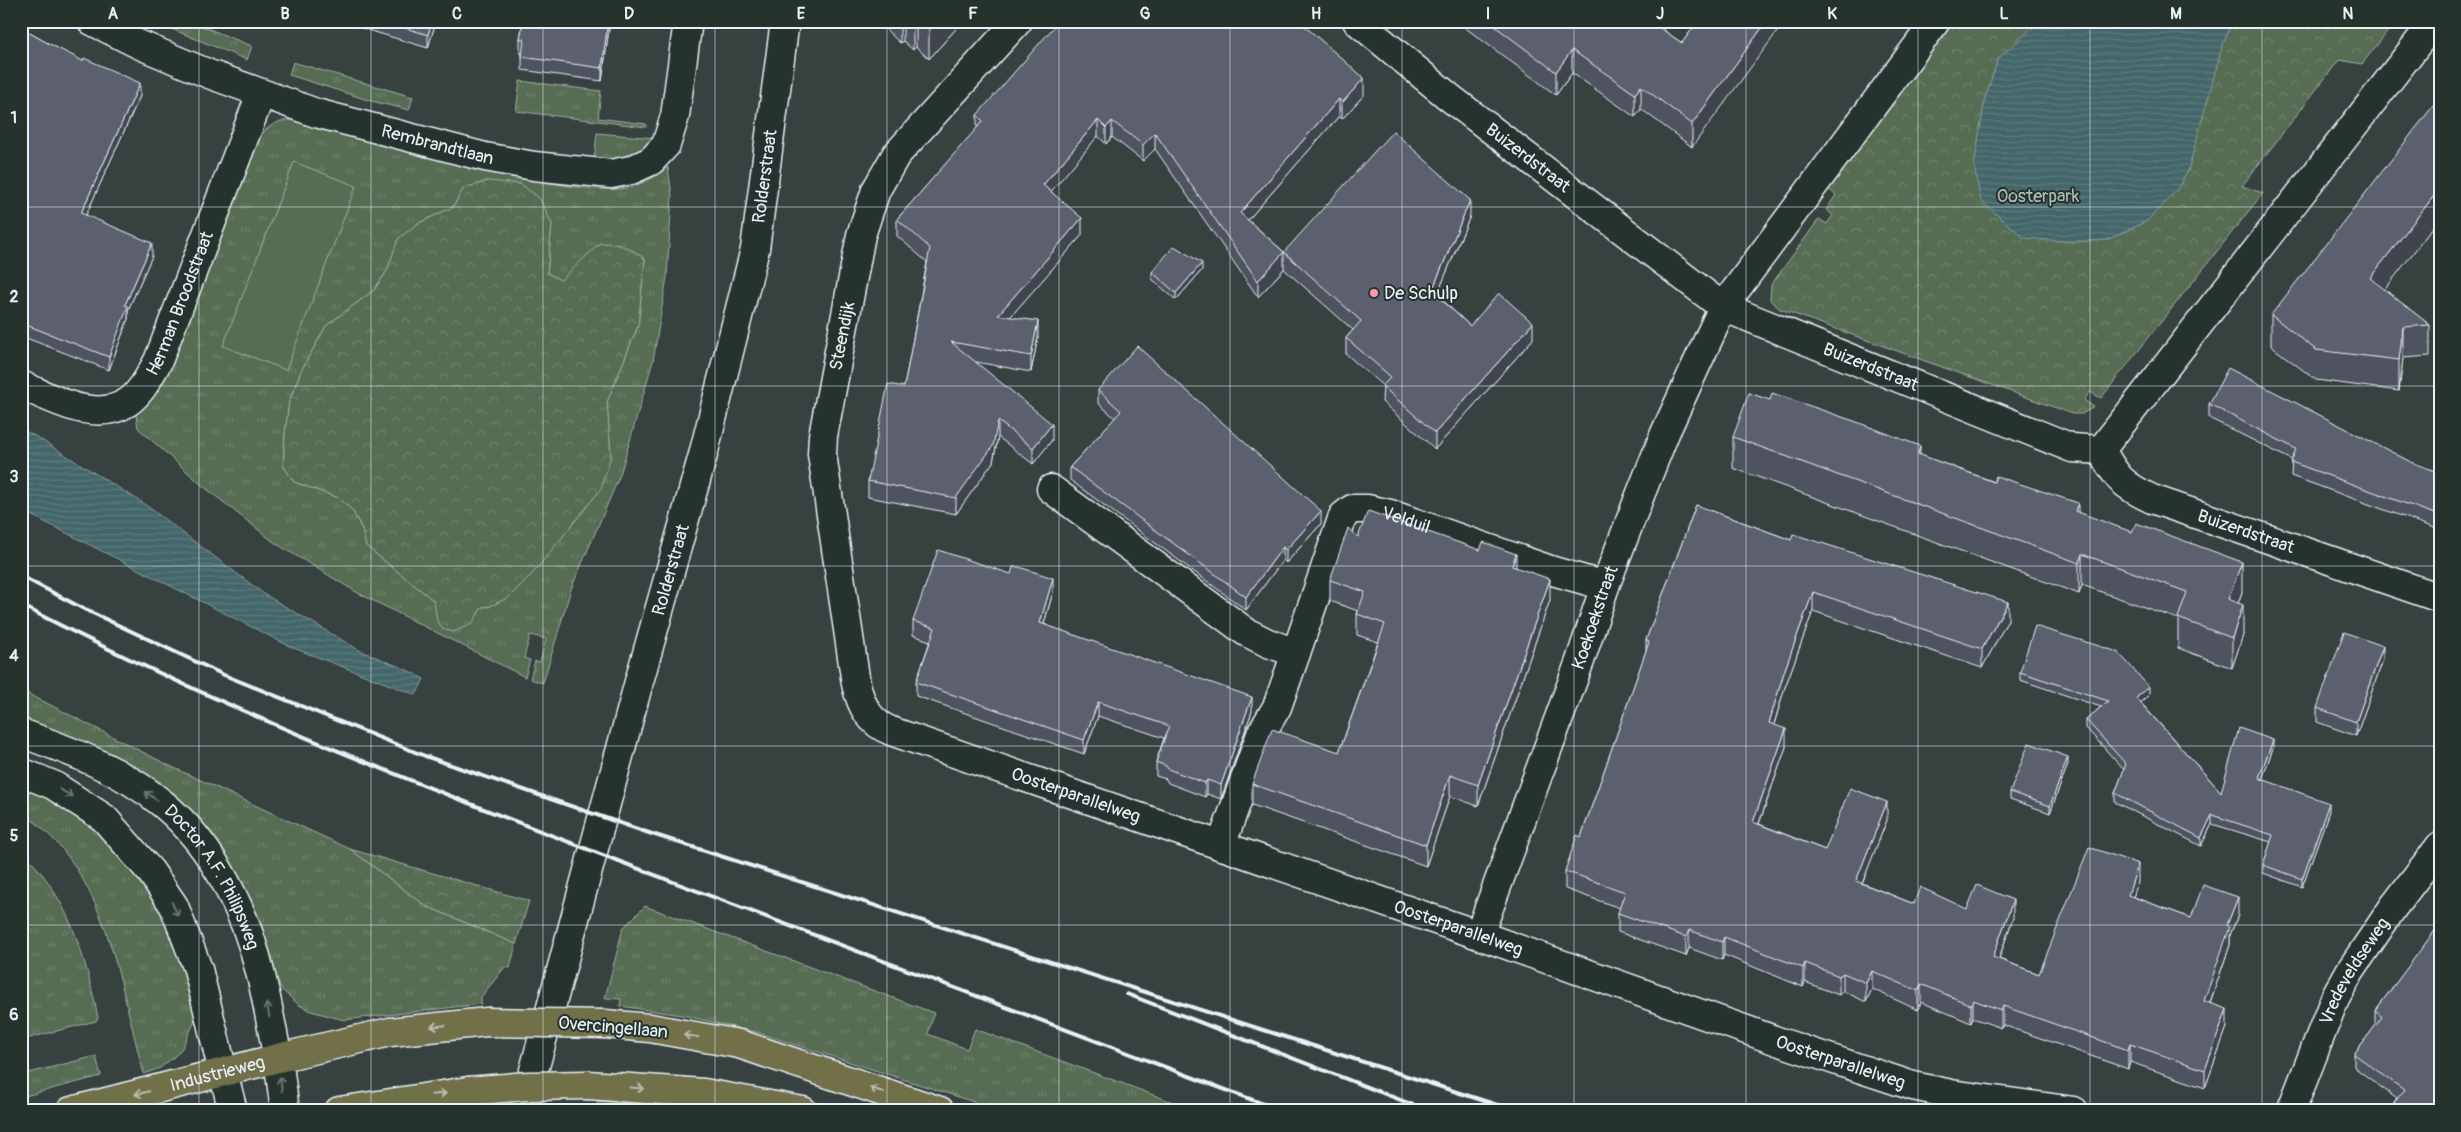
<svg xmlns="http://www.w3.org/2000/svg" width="2461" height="1132" viewBox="0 0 2461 1132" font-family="Pangolin,sans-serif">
  <defs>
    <pattern id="grass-tufts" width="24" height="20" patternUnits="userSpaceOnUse" patternTransform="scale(1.25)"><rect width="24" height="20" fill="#576d52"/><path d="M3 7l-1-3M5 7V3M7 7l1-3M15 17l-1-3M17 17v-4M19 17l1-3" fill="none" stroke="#6f826c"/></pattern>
    <pattern id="forest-crowns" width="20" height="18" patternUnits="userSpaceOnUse" patternTransform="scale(1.25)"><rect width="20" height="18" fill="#576d52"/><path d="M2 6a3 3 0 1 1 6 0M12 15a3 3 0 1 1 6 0" fill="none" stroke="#6f826c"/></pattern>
    <pattern id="water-rules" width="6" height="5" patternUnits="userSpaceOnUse" patternTransform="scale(1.25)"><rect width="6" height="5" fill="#436669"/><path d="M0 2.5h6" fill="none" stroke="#5e7c7f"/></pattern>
  </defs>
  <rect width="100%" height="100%" fill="#364140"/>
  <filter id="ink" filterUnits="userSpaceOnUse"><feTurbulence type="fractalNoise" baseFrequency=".02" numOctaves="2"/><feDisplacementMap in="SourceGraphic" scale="10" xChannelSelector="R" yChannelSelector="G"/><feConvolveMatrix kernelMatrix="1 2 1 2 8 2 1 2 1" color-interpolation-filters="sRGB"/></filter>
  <g filter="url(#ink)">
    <path fill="url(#grass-tufts)" stroke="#a0afa5" fill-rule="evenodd" d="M157,21h32l63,25 -5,14 -90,-37z
      M293,62l120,35 -4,13 -38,-9 -82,-26z
      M520,81l81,10 -3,27 48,6v3l-130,-16z
      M296,120c70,22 142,40 214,55 35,7 74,16 110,14 18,-2 34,-11 48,-22l4,29 -5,81 -14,84 -33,114 -49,114 -28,94 -13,-4 5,-18 5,1 6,-23 -16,-4 -6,23 6,2 -5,17 -167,-84 -83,-50 -72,-57 -65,-58 -2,-12 2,-6 17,-15 11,-19 90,-234c10,-16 22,-23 40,-22zM464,188l88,36 -5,49 15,8 38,-38 45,16 -7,67 -31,76 4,54 -45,74 -32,42 -44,34 -54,3 -2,-8 -68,-55 -4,-17 -10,-19 -13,-12 -45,-16 -11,-17 2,-31 4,-32 12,-31 25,-45 48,-36 13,-19 12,-32 18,-15 36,-17z
      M597,133l58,5c-20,20 -34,24 -61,21z
      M21,690l149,76 180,83 76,57 90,38 -6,24 -5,-1 -24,30v7l-137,16 -33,-9 -12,-6 -16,-14 -11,-19 -42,-108 -209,-142z
      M21,784l18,8 53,34 13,11 49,58 27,57 14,62 -1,9 -12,25 -7,8 -15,12 -16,6c-26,-92 -36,-205 -123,-262z
      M21,851c47,43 65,107 77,167l-2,3 -75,19z
      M645,906l289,107 -6,21 39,15 8,-20 222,82h-195l-243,-78 -77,-18 -62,-9 1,-7 -16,-1 18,-70z
      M96,1056l5,20 -80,21v-22z
      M598,1101l118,10h-121z"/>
    <path fill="url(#forest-crowns)" stroke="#a0afa5" d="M1950,21h446l-34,43 -23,-4 -97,126 21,7 -162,205 -11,-6 -6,8 10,7 -12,7h-9l-293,-105 -10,-9 1,-15 48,-66 8,5 6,-9 -7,-5 10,-15 -9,-7z
      M488,181l33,3 19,15 12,25 -5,49 14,7 39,-37c18,0 30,4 45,16l-7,67 -31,76 4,54 -10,33 -67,83 -26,26 -18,8 -8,1 -10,17 -19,8 -10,-3 -6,-8 -3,-20 -68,-55 -4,-17 -10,-19 -13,-12 -45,-16 -11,-17 2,-31 4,-32 12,-31 25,-45 48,-36 13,-19 11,-32 19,-15 36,-17 11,-19z
      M350,849l179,52 -13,43 -90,-38z"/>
    <path fill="#576d52" stroke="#a0afa5" d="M294,162l62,24 -70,184 -63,-24z"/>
    <path fill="url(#water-rules)" stroke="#859ea2" d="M2040,21h192l-10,26 -34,124 -12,20 -29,30 -40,19 -32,2 -51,-4 -43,-37 -7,-35 11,-68 13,-39z
      M21,429l14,7 108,67 121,91 95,56 48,20 17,9 -8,16 -125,-48 -270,-137z"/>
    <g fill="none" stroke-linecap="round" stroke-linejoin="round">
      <defs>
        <g id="street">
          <path id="s1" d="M92,21l46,23 71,30 107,39 169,44 49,9 77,8 20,-4 20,-9 15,-16 9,-29 13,-95"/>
          <path id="s2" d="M1018,21l-122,134 -20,35 -15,45 -38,201 -1,18 34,230c5,22 14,39 35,47l588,204 304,108 130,43 38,8 123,17"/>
          <path id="s3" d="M1357,21l92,76 274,210 349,141 29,2c16,28 21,35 51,49l288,99"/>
          <path id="s4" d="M21,385c31,13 74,39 107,17 14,-10 22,-27 30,-41l103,-267"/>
          <path d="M2101,450l334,-429"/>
          <path id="s5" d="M1051,489l195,143 22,11 28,10 47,-137 9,-7h15l23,5 163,57 52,15"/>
          <path id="s6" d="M21,733c50,18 101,37 142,71 50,41 84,110 98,172 7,27 11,55 17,82"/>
          <path d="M21,772l32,13 51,33 47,54 23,34 24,63 25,103"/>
          <path d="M1221,846l40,-112 16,-27 19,-54"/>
          <path id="s7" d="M1479,935l101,-274 25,-75 34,-88 26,-65 58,-126 213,-286"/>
          <path id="s8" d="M2291,1111l44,-113 15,-27 44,-65 46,-60"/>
        </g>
        <g id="secondary">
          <path d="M278,1058l7,53"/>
          <path d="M223,1072l10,39"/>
          <path id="s9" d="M523,1111l117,-433 63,-223 52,-206 30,-228"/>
        </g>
        <g id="primary">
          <path d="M605,1024l45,4 89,16 201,67"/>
          <path d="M588,1085l116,8 99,18"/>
          <path id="s10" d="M71,1111l207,-53 112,-26 97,-10"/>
          <path d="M339,1111l129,-20"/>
        </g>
      </defs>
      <use href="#street" stroke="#e8f1f8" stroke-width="31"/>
      <use href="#secondary" stroke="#e8f1f8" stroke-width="31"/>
      <use href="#primary" stroke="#e8f1f8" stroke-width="31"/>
      <use href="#street" stroke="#26332d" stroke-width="28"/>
      <use href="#secondary" stroke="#26332d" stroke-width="28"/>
      <use href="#primary" stroke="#726f4a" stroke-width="28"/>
      <path stroke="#e8f1f8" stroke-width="4" d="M21,576l61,32 142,67 201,81 224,77 867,278
        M21,605c208,109 428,191 647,275 204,77 409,154 614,231
        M1127,994l302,117"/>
      <defs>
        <path id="primary-bridge" d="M487,1022l118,2
          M468,1091l60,-5 60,-1"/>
      </defs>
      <use href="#primary-bridge" stroke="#e8f1f8" stroke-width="31" stroke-linecap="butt"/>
      <use href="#primary-bridge" stroke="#726f4a" stroke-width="28"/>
    </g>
    <path fill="#4f535f" stroke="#e8f1f8" d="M338,21h98l-8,27z
      M523,21h87l-8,60 -80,-11v-17h-2v-14z
      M877,21h86l-34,38 -13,-12 -3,3 -10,-9 -3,2z
      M1456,21h194l32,22 16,-22 -6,126 -51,-38 -6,8 -63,-44 -16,22z
      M21,28l119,68 -54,119 66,41 -24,54v9l-19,51 -88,-34z
      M1364,95l-22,24 -3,-3 -91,104 36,32 186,-36 -33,79 33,31 63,13 -98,110 -53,-47 1,-16 -37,-32v-16l7,-8 -69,-61 -26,28 -103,-148 -12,12 -31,-24 -6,7 -8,-8 -47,55 31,44 -72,82 28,20 -7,35 -55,-10 76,78 -19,24 -35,-27 -5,25 -37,52 -88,-17v-16l36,-94 23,-125 -30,-26v-17l80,-90v-14z
      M2440,218l-56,72 46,35v31l-27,2 -4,33 -83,-11 -45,-34v-31z
      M1202,270l-26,30 -24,-21v-7z
      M1098,390l223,134 -35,39 -3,-3 -37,50 -176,-130v-13l45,-49 -17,-15z
      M2209,404l202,58 29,11v57l-149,-54 1,-16 -83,-42z
      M1733,437l187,18 158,57 164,80 -4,11 5,32 -11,33 -54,-20v-29l-96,-34 -3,9 -346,-126z
      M1696,505l312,115 -26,48 -169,-57 -29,79 -10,35 12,22 -27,77 66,26 62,-30 -25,63 52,21 53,5 46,9 -14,41 40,15 99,-92 -5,15 58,21 47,-3 -8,20v10l-20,58 17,24 -22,61 -75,-26 -2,7 -125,-44 -2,3 -28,-10 -2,5 -50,-21 -3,8 -46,-21 -6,13 -23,-11 -4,4 -34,-13 -2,5 -79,-32 -2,5 -33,-12 -3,8 -68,-24v-19l2,-5 -55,-19v-18l16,-34 65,-186v-11z
      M1516,567l34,33 -72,206 -28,-10 -24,70 -174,-61v-21l87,-32 39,-110 -21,-7v-21l1,-3 -28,-10v-21z
      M1053,592l-9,32 208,87 -31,88 -14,-5 -2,3 -37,-14 -2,-4 -10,-3v-14l8,-24 -66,-22 -14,38 -168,-58v-14l14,-41 -17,-6v-14z
      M2383,660l-27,76 -39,-14v-14z
      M2020,672l129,23 -8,8 80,89 52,-44 -11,31 67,32 -27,76 -39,-14v-8l8,-23 -59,-18 -11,22 -86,-44v-9l9,-23 -38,-42v-8l15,-13 -81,-27z
      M2068,764l-18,49 -40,-14v-7z
      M2440,925v186h-46v-8l3,-4 -43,-32v-13l22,-29 -1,-1v-13z"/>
    <path fill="#40444d" stroke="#e8f1f8" d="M432,21h4l-8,27v-13z
      M608,21h2l-8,60v-13z
      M900,21h3v20l-3,2z
      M913,21h3v26l-3,3z
      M933,21h30l-34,38v-33z
      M1767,21h18l-93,126v-23z
      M1572,50v23l-16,22v-23z
      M1364,78v17l-22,24v-16z
      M140,83v13l-59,130v-13z
      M1641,86v23l-6,8v-23z
      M1339,99v17l-99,113v-16z
      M1098,120v16l-55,65v-16z
      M1112,121v16l-6,7v-16z
      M1155,133v16l-12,12v-16z
      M2440,188v30l-70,91v-31z
      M1470,200v16l-38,91v-16z
      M1082,218v17l-84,96v-16z
      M152,243v13l-24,54v9l-19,51v-13l16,-52z
      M1284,252v17l-26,28v-16z
      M1202,263v7l-26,30v-7z
      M1038,321v16l-7,35v-16z
      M1533,323v16l-98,110v-16z
      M2403,327v31l-4,33v-31z
      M998,421v16l-5,25 -37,52v-16z
      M1052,424v16l-19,24v-16z
      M1920,446v30l-2,-22z
      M2078,503v30l-3,-22z
      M1321,511v13l-35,39v-13z
      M1283,547v13l-37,50v-13z
      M1516,554v21l-4,-9z
      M2082,554v31l-3,9v-31z
      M2242,562v30l-14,37v-30z
      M1053,578v14l-13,45v-14z
      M1550,579v21l-72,206v-21z
      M1813,592v19l-29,79 -15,51v-18l15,-51z
      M2008,602v18l-26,48v-19z
      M2243,605v30l-11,33v-30z
      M2383,646v14l-27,76v-14z
      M2149,687v8l-13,11v-8z
      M1252,697v14l-31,88v-14z
      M1098,702v14l-14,38v-14z
      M1786,729v18l-33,93v-18z
      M2273,740v8l-14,39v-9z
      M2068,757v7l-18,49v-7z
      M1450,775v21l-24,70v-21z
      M1207,780v14l-2,3v-14z
      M1887,802v18l-31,79v-18z
      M2329,803v8l-27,76v-8z
      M2212,815v9l-11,22v-8z
      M2138,864v18l-10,31v-18z
      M2238,897v18l-8,20v10l-26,74v-18l23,-76z
      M2013,900v18l-20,57v-18z
      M1689,930v18l-3,8v-19z
      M1724,937v18l-2,5v-18z
      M1805,963v19l-2,5v-19z
      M1872,971v18l-6,13v-19z
      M1843,973v18l-4,4v-19z
      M1921,984v18l-3,8v-19z
      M1973,1000v18l-2,5v-18z
      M2003,1006v19l-2,3v-18z
      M2227,1009v18l-22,61v-18z
      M2130,1044v18l-2,7v-19z"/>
    <path fill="#5c616e" stroke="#e8f1f8" d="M383,21h49l-4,14z
      M523,21h85l-6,47 -80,-11 2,-18h-4z
      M924,21h9l-4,5z
      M1059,21h240l65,57 -22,25 -3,-4 -99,114 44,39 109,-121 77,69 -38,91 38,35 29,-33 34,30 -98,110 -53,-47 9,-9 -45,-39 15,-17 -77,-69 -26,29 -103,-148 -12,12 -31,-24 -6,7 -8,-8 -55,65 39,33 -84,97 40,6 -7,35 -80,-14 101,82 -19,24 -35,-27 -5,25 -37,52 -88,-17 20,-97 16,3 26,-139 -33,-29 86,-98 -6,-6z
      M1488,21h162l32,22 16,-22h69l-75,103 -51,-38 -6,8 -63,-44 -16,22z
      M21,28l23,13 39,20 1,-3 56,25 -59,130 71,30 -27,62 3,1 -19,51 -88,-34z
      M2440,97v91l-70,90 60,47 -27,2 -4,33 -83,-10 -45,-35z
      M1174,246l28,17 -26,30 -24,-21z
      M1137,346l184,165 -35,39 -3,-3 -37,50 -176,-130 51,-56 -23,-21z
      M2228,368l183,94 29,11v43l-149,-54 5,-13 -87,-45z
      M1749,393l21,7 2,-7 82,28 66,25 -2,8 76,28 2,-6 82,27 -3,8 57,21 4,-9 106,39 -14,37 15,6 -11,33 -54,-20 9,-26 -105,-38 -3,9 -346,-126z
      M1696,505l95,35 2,-6 215,68 -26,47 -169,-57 -29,80 -15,51 17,6 -33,93 72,28 25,-62 37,14 -31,79 58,23 6,-17 47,22 10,-24 36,15 -20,57 46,17 50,-127 49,17 -10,31 63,23 12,-33 35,12 -11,28 3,2 -26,74 23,8 -22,61 -75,-26 -2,6 -125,-44 -2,4 -28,-10 -2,5 -50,-21 -3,7 -46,-20 -6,12 -23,-10 -4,3 -34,-13 -2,5 -79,-31 -2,5 -33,-12 -3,7 -68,-24 7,-21 -60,-21 12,-36 4,2 68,-195 -3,-2z
      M1368,511l112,39 3,-8 33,12 -4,12 38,13 -72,206 -28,-10 -24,70 -174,-61 20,-55 67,23 46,-128 -28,-10 8,-22 -35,-12 18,-52 10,9z
      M938,550l73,24 2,-7h6l34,11 -13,45 212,74 -31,88 -14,-5 -2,3 -37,-14 -2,-3 -10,-4 13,-36 -71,-24 -14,38 -168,-58 19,-54 -22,-7z
      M2035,626l83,26 31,35 -13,11 85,94 18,-64 34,12 -14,38 70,25 -27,76 -39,-14 10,-30 -61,-20 -11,23 -86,-45 11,-29 -40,-44 22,-19 -88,-29z
      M2344,632l39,14 -27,76 -39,-14z
      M2029,743l39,14 -18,49 -40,-14z
      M2439,925h1v186h-36l-10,-8 10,-13 -50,-36 28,-37 -7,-6z"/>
    <defs><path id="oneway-shaft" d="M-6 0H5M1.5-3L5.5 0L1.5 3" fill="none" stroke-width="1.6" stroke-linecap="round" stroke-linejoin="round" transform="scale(1.25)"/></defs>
    <g stroke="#6a7674">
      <use href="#oneway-shaft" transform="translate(66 793) rotate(31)"/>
      <use href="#oneway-shaft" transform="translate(151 796) rotate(-144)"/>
      <use href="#oneway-shaft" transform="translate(175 909) rotate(65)"/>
      <use href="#oneway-shaft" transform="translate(268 1010) rotate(-101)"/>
      <use href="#oneway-shaft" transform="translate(281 1084) rotate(-98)"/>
    </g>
    <g stroke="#b9bdb2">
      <use href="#oneway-shaft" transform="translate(438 1026) rotate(174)"/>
      <use href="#oneway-shaft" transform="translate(691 1036) rotate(-170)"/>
      <use href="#oneway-shaft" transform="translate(637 1088) rotate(4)"/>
      <use href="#oneway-shaft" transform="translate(877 1090) rotate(-161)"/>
      <use href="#oneway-shaft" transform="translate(142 1093) rotate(167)"/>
      <use href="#oneway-shaft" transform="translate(439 1094) rotate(-6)"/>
    </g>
  </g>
  <path fill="none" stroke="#e8f1f8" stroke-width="1" stroke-opacity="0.55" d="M199,21v1090M371,21v1090M543,21v1090M715,21v1090M887,21v1090M1059,21v1090M1230,21v1090M1402,21v1090M1574,21v1090M1746,21v1090M1918,21v1090M2090,21v1090M2262,21v1090M21,207h2419M21,386h2419M21,566h2419M21,746h2419M21,925h2419"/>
  <circle fill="#ff9aa2" stroke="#26332d" stroke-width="2" cx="1374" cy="293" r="5"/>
  <g text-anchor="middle" stroke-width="4" stroke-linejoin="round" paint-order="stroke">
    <g font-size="18" fill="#e8f1f8" stroke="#26332d">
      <text dy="6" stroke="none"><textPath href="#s1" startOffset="368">Rembrandtlaan</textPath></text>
      <text dy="6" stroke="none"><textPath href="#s3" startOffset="219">Buizerdstraat</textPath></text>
      <text dy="6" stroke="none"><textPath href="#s9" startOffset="966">Rolderstraat</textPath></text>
      <text dy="6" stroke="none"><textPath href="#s4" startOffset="226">Herman Broodstraat</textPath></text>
      <text transform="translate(842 336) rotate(-79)" y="6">Steendijk</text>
      <text dy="6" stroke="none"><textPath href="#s3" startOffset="624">Buizerdstraat</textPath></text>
      <text dy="6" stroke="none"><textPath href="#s5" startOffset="508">Velduil</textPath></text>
      <text dy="6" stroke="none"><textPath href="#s3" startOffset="1042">Buizerdstraat</textPath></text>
      <text dy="6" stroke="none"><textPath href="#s9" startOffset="561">Rolderstraat</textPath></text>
      <text dy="6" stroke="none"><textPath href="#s7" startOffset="338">Koekoekstraat</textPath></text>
      <text dy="6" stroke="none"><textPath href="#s2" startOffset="981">Oosterparallelweg</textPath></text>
      <text dy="6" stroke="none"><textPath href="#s6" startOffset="249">Doctor A.F. Philipsweg</textPath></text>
      <text dy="6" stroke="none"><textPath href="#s2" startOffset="1386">Oosterparallelweg</textPath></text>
      <text dy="6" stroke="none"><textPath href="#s8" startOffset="154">Vredeveldseweg</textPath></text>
      <text transform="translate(613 1027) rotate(5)" y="6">Overcingellaan</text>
      <text dy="6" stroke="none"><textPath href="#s2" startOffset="1791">Oosterparallelweg</textPath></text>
      <text dy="6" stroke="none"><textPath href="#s10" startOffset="151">Industrieweg</textPath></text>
    </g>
    <g font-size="18" fill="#aebcb6" stroke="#26332d">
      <text x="2038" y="202">Oosterpark</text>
    </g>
    <g font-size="18" fill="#e8f1f8" stroke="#26332d" text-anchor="start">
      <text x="1384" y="299">De Schulp</text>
    </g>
  </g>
  <rect width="2461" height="1132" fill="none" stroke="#26332d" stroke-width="55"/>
  <rect x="28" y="28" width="2406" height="1076" fill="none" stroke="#e8f1f8" stroke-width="2"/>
  <g font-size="16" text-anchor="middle" font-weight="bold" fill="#e8f1f8">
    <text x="113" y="19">A</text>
    <text x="285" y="19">B</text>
    <text x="457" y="19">C</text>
    <text x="629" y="19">D</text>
    <text x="801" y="19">E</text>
    <text x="973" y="19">F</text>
    <text x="1145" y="19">G</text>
    <text x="1316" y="19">H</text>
    <text x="1488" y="19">I</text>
    <text x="1660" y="19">J</text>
    <text x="1832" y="19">K</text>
    <text x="2004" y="19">L</text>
    <text x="2176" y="19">M</text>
    <text x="2348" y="19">N</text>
    <text x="14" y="123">1</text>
    <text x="14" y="302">2</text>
    <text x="14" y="482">3</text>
    <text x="14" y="661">4</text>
    <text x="14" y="841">5</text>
    <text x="14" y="1020">6</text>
  </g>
</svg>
